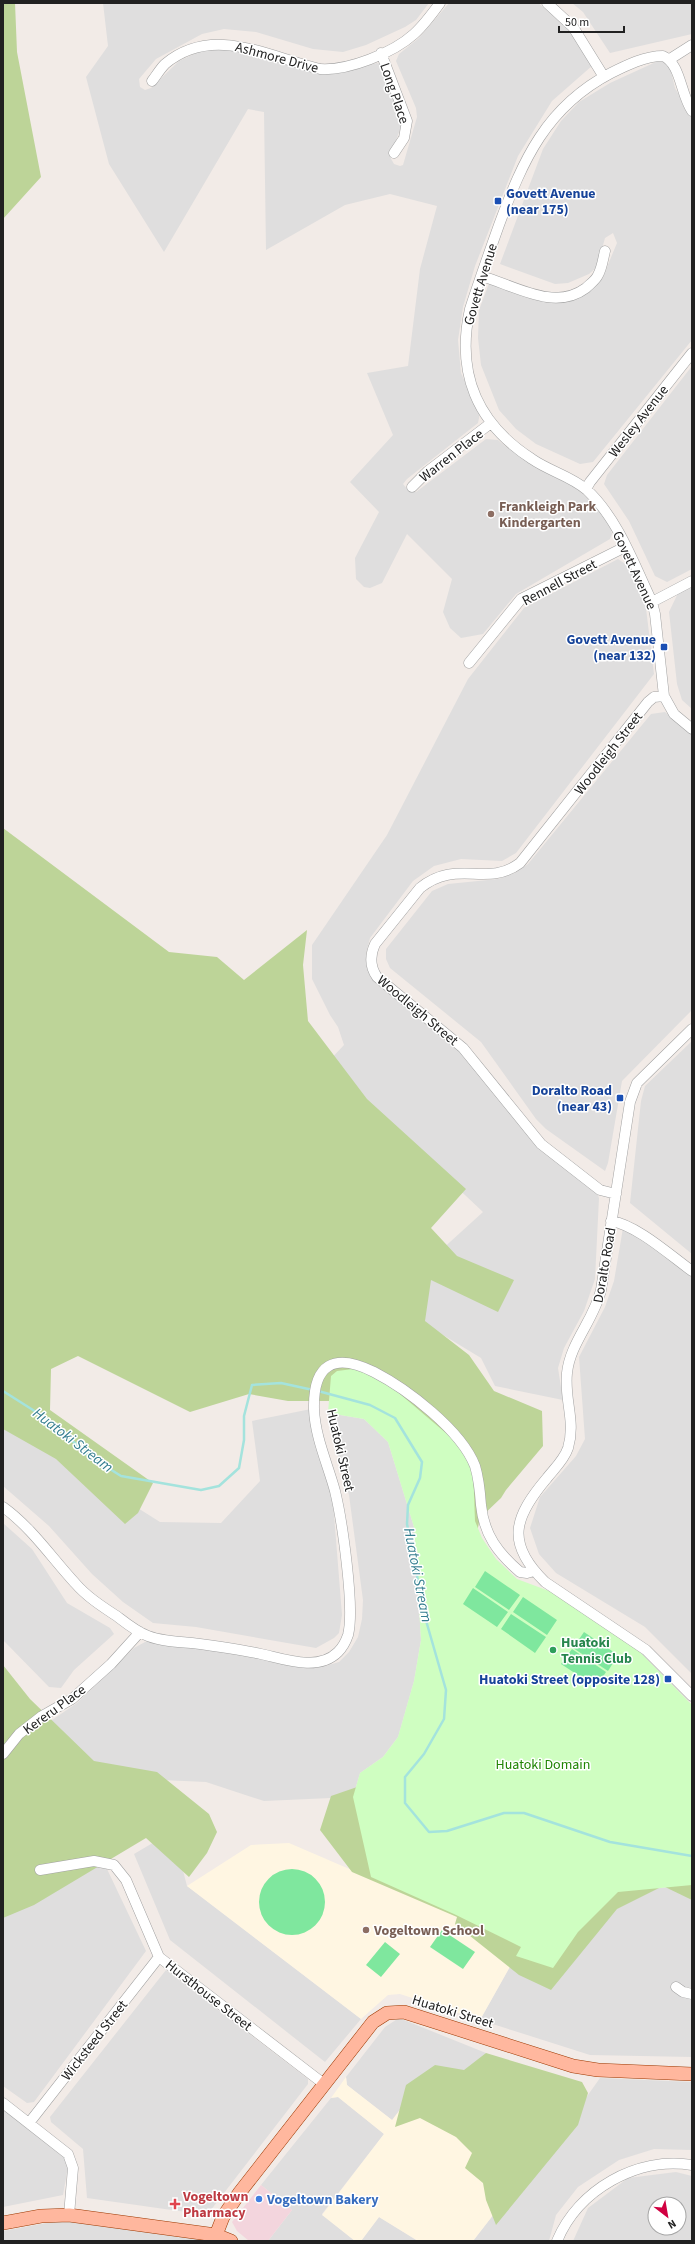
<svg xmlns="http://www.w3.org/2000/svg" width="695" height="2244" viewBox="0 0 695 2244" font-family="'Source Sans 3',sans-serif">
  <rect width="100%" height="100%" fill="#f2ebe7"/>
  <path fill="#dfdede" fill-rule="evenodd" d="M103,3h326l-13,17 -11,7 -39,18 -23,7 -30,-3 -57,-17 -32,-3 -22,5 -46,25 -17,20 1,8 5,3 6,-2 28,-27 30,-14h28l67,21 30,6 43,-11 7,2 19,56 -13,36 4,7 6,2 3,-1 14,-48 -1,-9 -20,-47 3,-7 20,-16 30,-35h89l27,21 28,41 -41,36 -34,55 -43,110 -12,41 -5,33 3,33 19,40 -2,10 -71,56 -4,5 6,7 7,1 70,-53 12,1 7,6 68,40 19,15 18,25 2,8 -2,5 -94,55 -33,40 -22,4 -11,-10 -7,-16 9,-33 -45,-45 -25,49 -12,5 -6,-1 -8,-8 -1,-21 24,-46 -29,-30 43,-47 -26,-62 41,-7 12,-97 17,-63 -47,-12 -45,11 -79,45 -2,-138 -16,-3 -84,143 -55,-88 -23,-87 22,-31z
    M572,3h120v31l-82,19 -27,-41z
    M658,61l11,2 6,25 17,29v223l-99,122 -13,2 -44,-20 -20,-15 -17,-19 -18,-45 -3,-27 1,-28 12,-32 63,22 34,-12 14,-9 15,-36 -4,-10 -8,5 -8,29 -8,7 -21,9 -13,1 -55,-20 43,-115 18,-28 18,-19 31,-19z
    M692,366v203l-25,13 -12,-6 -26,-55 -25,-37 3,-9z
    M618,559l13,9 14,32 9,74 -138,179 -14,8 -41,-2 -27,7 -21,15 -43,57 -4,16 1,13 100,89 70,90 58,41 4,11 -4,81 -11,32 -20,37 -6,20 5,32 -68,-14 -14,-28 -61,-37 8,-59 55,-50 -157,-148 18,-19 -6,-18 -8,-12 -18,-36v-34l75,-110 81,-156 56,-71z
    M692,585v124l-10,-9 -5,-16 -8,-72 10,-21z
    M665,712l27,23v275l-70,71 -14,82 -3,8 -59,-42 -10,-10 -55,-77 -91,-74 -4,-9v-10l46,-58 16,-7 50,-5 17,-6 13,-9 123,-150z
    M692,1041v213l-62,-51 11,-102 4,-15z
    M623,1228l10,1 59,46v399l-47,-47 -89,-54 -17,-19 -9,-26 10,-31 36,-41 9,-17 -6,-82 26,-50 9,-26z
    M311,1409l22,93 9,113 -3,18 -5,5 -18,10 -120,-21 -43,-4 -30,-21 -31,-28 -43,-48 -46,-40v-58l61,25 69,52 27,17 61,1 39,-42 -8,-60z
    M328,1413l36,6 24,23 26,85 7,113 -7,41 -16,56 -15,20 -23,16 -7,24 -89,4 -58,-19 -88,-4 -115,-11 24,-30 50,-34 57,-55 11,-6 16,-2 161,27 17,-5 10,-10 9,-15 4,-18 1,-19 -14,-105 -19,-68z
    M3,1523l29,26 35,54 43,25 4,6 -40,36 -13,18 -12,-1 -46,-47z
    M168,1834l6,2 13,50 174,133 -36,43 -155,-122 -36,-86z
    M83,1865l24,4 39,82 -112,151 -7,1 -24,-17v-185z
    M692,1885v172l-102,-2 -110,-35 36,-64 102,-64z
    M166,1970l142,109v5l-101,131 -120,-17 -4,-49 -32,-27 -1,-5z
    M399,2018l87,35 -37,67h-57l-45,-35 -1,-8 39,-50z
    M600,2078l92,4v68l-38,-1 -35,11 -41,27 -22,28 -7,26h-76l52,-67 36,-41z
    M338,2097l46,37 -62,80 33,27h-87l24,-31 -31,-25 70,-87z
    M3,2108l63,51 2,8 -5,28 -60,12z
    M676,2172l16,4v65h-119l15,-33 40,-30zM655,2204h24v24h-24z
    M379,2217l39,24h-57z
    M63,2220l151,21h-211v-10z"/>
  <path fill="#f3d5dd" d="M261,2185l31,25 -24,31h-19l-12,-10 -5,-9z"/>
  <path fill="#fff6e2" d="M289,1843l165,71 67,33 -41,73 -80,-26 -12,1 -27,24 -174,-133 64,-41z
    M346,2077l1,8 45,35 20,-26 113,80 -52,67h-55l-39,-24 -18,24h-6l-33,-26 62,-81 -46,-37 -7,1z"/>
  <path fill="#bdd498" d="M3,3h12l2,49 24,125 -38,42z
    M3,828l166,124 48,5 27,23 63,-50 -4,35 5,56 59,78 99,90 -35,39 26,28 57,24 -16,32 -67,-32 -6,41 44,34 25,36 48,20 1,35 -37,44 -5,8 -21,20 -18,87 230,137v158l-29,-14 -46,23 -66,81 -32,-15 -64,-51 2,-7 -105,-45 -32,-42 11,-34 55,-19 44,-99 -17,-216 -65,-61h-60l-39,-7 -59,18 -112,-56 -27,13 -1,41 103,73 -15,30 -13,11 -69,-65 -53,-30z
    M3,1665l27,34 64,62 63,11 52,42 8,18 -10,21 -18,24 -43,-39 -112,67 -31,13z
    M486,2053l96,29 6,11 -10,32 -82,100 -10,-25 -3,-17 -18,-15 7,-15 -16,-16 -36,-19 -25,9 11,-42 29,-20 29,5z"/>
  <path fill="#cffec1" d="M353,1369l20,6 20,13 61,52 19,28 2,53 7,17 14,21 21,20 48,18 69,49 58,59v180l-74,7 -40,40 -25,36 -37,-12 5,-9 -67,-33 -83,-37 -18,-80 7,-24 23,-16 15,-20 16,-56 7,-41 -7,-113 -26,-85 -24,-23 -36,-6 3,-37 6,-5z"/>
  <path fill="#7fe79e" d="M485,1571l35,24 -11,15 -34,-23z
    M473,1588l35,24 -11,15 -34,-23z
    M523,1597l34,23 -10,15 -34,-23z
    M511,1614l35,23 -11,16 -34,-24z
    M584,1632l34,23 -10,16 -35,-23z
    M572,1649l34,23 -10,15 -35,-23z
    M259 1902a33 33 0 1 1 66 0a33 33 0 1 1-66 0Z
    M442,1930l33,22 -12,17 -33,-22z
    M385,1942l15,12 -19,23 -15,-12z"/>
  <g fill="none" stroke-linecap="round" stroke-linejoin="round">
    <path stroke="#a4e3dd" stroke-width="2.5" d="M3,1391l52,33 31,30 35,22 80,14 18,-4 20,-18 5,-28v-24l8,-31 29,-2 32,7
      M318,1391l52,14 25,13 27,44 -2,16 -12,27 -1,19 18,93 21,73 -2,29 -20,35 -19,23v26l24,29 18,-1 57,-18h20l86,29 82,14"/>
    <defs>
      <path id="minor" d="M547,3l26,24 31,50
        M381,53l26,68 -3,17 -10,15
        M670,59l22,-14
        M152,81c4,-5 8,-12 13,-17 48,-40 103,-7 155,5 28,2 73,-16 94,-35 10,-9 18,-20 26,-31
        M692,111c-12,-18 -11,-47 -29,-55 -18,0 -36,9 -52,17 -65,34 -88,87 -112,152 -10,28 -20,56 -29,84 -14,63 6,114 62,150 17,12 39,17 55,31 31,29 47,74 65,112l3,12 9,82 10,18 18,15
        M481,276c33,9 73,36 105,12 4,-4 10,-8 12,-13 4,-7 5,-16 7,-24
        M412,487l16,-16 63,-48
        M586,489l4,-7 102,-129
        M652,602l40,-21
        M469,663l52,-64 104,-52
        M692,1029l-55,54 -7,19 -29,188c-7,30 -31,53 -34,83 -3,27 9,48 1,75 -4,12 -14,21 -21,30 -33,39 -42,65 -2,104l101,68 46,46
        M616,1194l-16,-4 -59,-46 -78,-96 -86,-71c-7,-10 -7,-22 -2,-33l45,-56c37,-30 67,0 100,-25l128,-161 6,-5 10,-1
        M611,1221c26,4 60,35 81,50
        M3,1507c29,21 48,50 72,76 12,14 28,24 43,34 9,7 19,15 30,19 13,5 29,6 44,7 23,3 46,6 69,11 23,5 57,18 77,-2 4,-4 8,-11 10,-17 7,-27 -6,-115 -13,-144 -7,-26 -20,-54 -21,-82 -1,-45 20,-57 60,-37 33,17 87,58 101,94 4,13 5,25 6,39 3,30 17,48 39,67l7,1 7,-2
        M3,1754l16,-20 23,-18 30,-17 39,-35 29,-32
        M40,1870l54,-9 20,4 12,15 33,77 165,127
        M676,1987l7,5 9,2
        M3,2103l65,51 5,14 -4,47
        M29,2123l130,-166
        M557,2241c21,-51 80,-85 135,-76"/>
      <path id="major" d="M3,2223l38,-7 28,-1 147,20 15,6
        M216,2235l7,-18 17,-25 133,-170 14,-9 17,-1 169,54 25,4 94,4"/>
    </defs>
    <use href="#minor" stroke="#a2a2a2" stroke-width="11"/>
    <use href="#major" stroke="#9d3800" stroke-width="14"/>
    <use href="#minor" stroke="#fff" stroke-width="10"/>
    <use href="#major" stroke="#ffb79e" stroke-width="13"/>
  </g>
  <g fill="#1a4fb4" stroke="#fff" stroke-width="1.5">
    <rect x="494" y="197" width="8" height="8" rx="2"/>
    <rect x="660" y="643" width="8" height="8" rx="2"/>
    <rect x="616" y="1094" width="8" height="8" rx="2"/>
    <rect x="664" y="1675" width="8" height="8" rx="2"/>
  </g>
  <g fill="#8d6e63" stroke="#fff" stroke-width="1.5">
    <circle cx="491" cy="514" r="4"/>
    <circle cx="366" cy="1930" r="4"/>
  </g>
  <circle fill="#2e9e5b" stroke="#fff" stroke-width="1.5" cx="553" cy="1650" r="4"/>
  <circle fill="#3f7fe0" stroke="#fff" stroke-width="1.5" cx="259" cy="2199" r="4"/>
  <path fill="#e0444e" stroke="#fff" stroke-width="1.5" d="M173 2198h4v4h4v4h-4v4h-4v-4h-4v-4h4z"/>
  <g text-anchor="middle" stroke-width="3" stroke-linejoin="round" paint-order="stroke">
    <g font-size="14" fill="#212121" stroke="#fff">
      <text transform="translate(277 57) rotate(15)" y="5">Ashmore Drive</text>
      <text transform="translate(395 93) rotate(71)" y="5">Long Place</text>
      <text transform="translate(480 284) rotate(-73)" y="5">Govett Avenue</text>
      <text transform="translate(638 421) rotate(-52)" y="5">Wesley Avenue</text>
      <text transform="translate(451 455) rotate(-38)" y="5">Warren Place</text>
      <text transform="translate(635 570) rotate(65)" y="5">Govett Avenue</text>
      <text transform="translate(559 582) rotate(-28)" y="5">Rennell Street</text>
      <text transform="translate(608 753) rotate(-52)" y="5">Woodleigh Street</text>
      <text transform="translate(418 1010) rotate(40)" y="5">Woodleigh Street</text>
      <text transform="translate(604 1265) rotate(-80)" y="5">Doralto Road</text>
      <text transform="translate(341 1450) rotate(77)" y="5">Huatoki Street</text>
      <text transform="translate(54 1709) rotate(-36)" y="5">Kereru Place</text>
      <text transform="translate(209 1995) rotate(38)" y="5">Hursthouse Street</text>
      <text transform="translate(453 2011) rotate(17)" y="5">Huatoki Street</text>
      <text transform="translate(94 2040) rotate(-52)" y="5">Wicksteed Street</text>
    </g>
    <g font-size="14" font-weight="bold" fill="#164399" stroke="#fff" text-anchor="end">
      <text x="506" y="198" text-anchor="start">Govett Avenue<tspan x="506" dy="16">(near 175)</tspan></text>
      <text x="656" y="644">Govett Avenue<tspan x="656" dy="16">(near 132)</tspan></text>
      <text x="612" y="1095">Doralto Road<tspan x="612" dy="16">(near 43)</tspan></text>
      <text x="660" y="1684">Huatoki Street (opposite 128)</text>
    </g>
    <g font-size="14" font-weight="bold" fill="#785e54" stroke="#fff" text-anchor="start">
      <text x="499" y="511">Frankleigh Park<tspan x="499" dy="16">Kindergarten</tspan></text>
      <text x="374" y="1935">Vogeltown School</text>
    </g>
    <g font-size="14" font-weight="bold" fill="#27864d" stroke="#fff" text-anchor="start">
      <text x="561" y="1647">Huatoki<tspan x="561" dy="16">Tennis Club</tspan></text>
    </g>
    <g font-size="14" fill="#208503" stroke="#fff">
      <text x="543" y="1769">Huatoki Domain</text>
    </g>
    <g font-size="14" font-weight="bold" fill="#be3a42" stroke="#fff" text-anchor="start">
      <text x="183" y="2201">Vogeltown<tspan x="183" dy="16">Pharmacy</tspan></text>
    </g>
    <g font-size="14" font-weight="bold" fill="#366cbe" stroke="#fff" text-anchor="start">
      <text x="267" y="2204">Vogeltown Bakery</text>
    </g>
    <g font-size="15" font-style="italic" fill="#367f90" stroke="#fff">
      <text transform="translate(73 1440) rotate(37)" y="5">Huatoki Stream</text>
      <text transform="translate(418 1575) rotate(79)" y="5">Huatoki Stream</text>
    </g>
  </g>
  <rect width="695" height="2244" fill="none" stroke="#212121" stroke-width="8"/>
  <g transform="translate(667 2216) rotate(149)"><circle r="19" fill="#ffffff" stroke="#a6a6a6"/>
  <path d="M0-3L7 15L0 10L-7 15Z" fill="#d10041"/>
  <text y="-6" font-size="11" font-weight="bold" text-anchor="middle" fill="#212121">N</text>
  </g>
  <path d="M559 26v6h65v-6" fill="none" stroke="#212121" stroke-width="2"/>
  <text x="565" y="26" font-size="12" fill="#212121" stroke="#ffffff" stroke-width="3" paint-order="stroke">50 m</text>
</svg>
